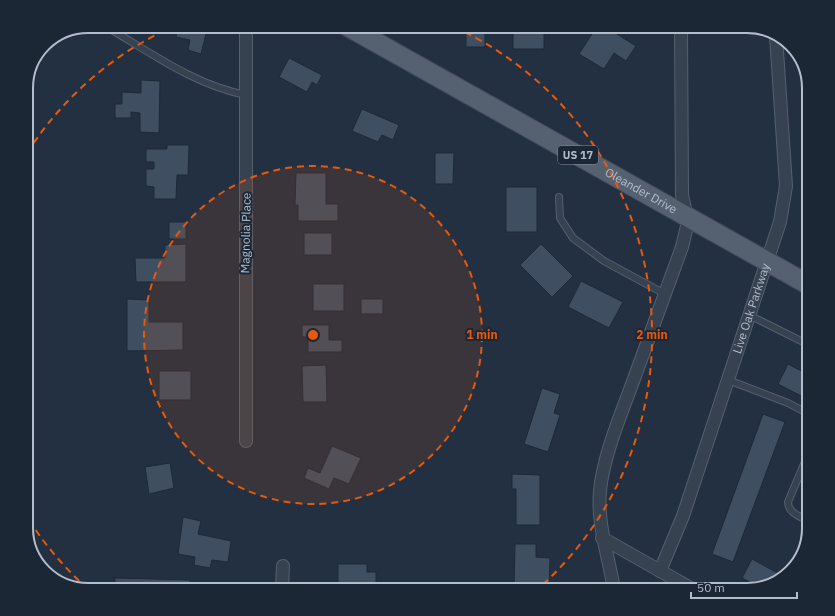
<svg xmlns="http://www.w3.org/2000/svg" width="835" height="616" viewBox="0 0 835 616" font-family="'IBM Plex Sans',sans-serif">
  <rect width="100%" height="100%" fill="#233041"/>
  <path fill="#3f4e61" stroke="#1e2938" d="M178,26h30l-7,28 -13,-4 2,-10 -14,-3z
    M466,26h19v21h-19z
    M597,26h7l32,20 -10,15 -12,-8 -10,16 -25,-15z
    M513,32h31v17h-31z
    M40,56l2,1 -10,27 -5,-2z
    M289,58l33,17 -5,10 -5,-3 -5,10 -28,-15z
    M141,80l19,1 -1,52 -19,-1v-19l-9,-1v6h-16v-14h7v-12l19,1z
    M362,109l37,16 -6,15 -11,-5 -4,7 -26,-11z
    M167,145h22l-1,30h-11l-1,24h-22v-12l-8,-1v-17h8v-7h-8v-13h21z
    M435,153h19l-1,31h-18z
    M296,173h30v31h12v17h-40v-16h-3z
    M506,187h31v45h-31z
    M169,222h17v17h-17z
    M304,233h28v22h-28z
    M186,244v38h-50l-1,-24h30v-13z
    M541,244l32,32 -21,21 -32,-32z
    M581,281l42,21 -14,26 -41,-21z
    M313,284h31v27h-31z
    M127,299l22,1v22h34v28l-56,1z
    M361,299h22v15h-22z
    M302,325h27v15h13v12h-34v-15h-6z
    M788,364l21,11v25l-31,-16z
    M326,365l1,37h-24l-1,-36z
    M159,371h32v29h-32z
    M542,388l18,6 -6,19 6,2 -12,37 -24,-8z
    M763,414l22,8 -52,140 -21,-8z
    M332,446l29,12 -12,26 -15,-6 -5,11 -25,-11 4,-10 12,5z
    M170,463l4,25 -25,6 -4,-27z
    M512,474l28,1v50h-24v-36h-4z
    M183,517l18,4 -3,13 33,7 -3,21 -16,-2 -2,8 -16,-3 1,-8 -17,-3z
    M515,544h21v13l14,1 -1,32h-35z
    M752,559l31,17 -8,8 -16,3 -17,-9z
    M338,564h29v8h9v15l-8,1v2h-30z
    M115,578l75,2v10h-75z"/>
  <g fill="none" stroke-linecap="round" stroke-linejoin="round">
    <defs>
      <path id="lane" d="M105,26c45,26 89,59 141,69
        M559,197l1,21 13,20 31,23 61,33
        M749,315l60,30
        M728,380l60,23 21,11
        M809,452l-21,50c0,11 12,14 21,20"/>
      <g id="street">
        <path d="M246,441v-411l1,-4"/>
        <path d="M602,538l92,52"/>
        <path id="s1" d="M660,571l23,-55 97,-294 6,-36 -10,-150"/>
        <path d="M282,590l1,-24"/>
        <path d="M614,590c-5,-33 -17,-64 -14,-99 3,-33 19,-72 31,-104 17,-46 34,-93 51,-140l6,-25 -6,-27 -1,-169"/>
      </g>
      <g id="primary">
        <path id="s2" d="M347,26l462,259"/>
      </g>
    </defs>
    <use href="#lane" stroke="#55606f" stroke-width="8"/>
    <use href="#street" stroke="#55606f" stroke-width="14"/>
    <use href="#primary" stroke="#414b5a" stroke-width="21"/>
    <use href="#lane" stroke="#374251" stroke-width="6"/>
    <use href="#street" stroke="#374251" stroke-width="12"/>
    <use href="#primary" stroke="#556171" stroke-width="19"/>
  </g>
  <circle cx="313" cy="335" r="169" fill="#e8590c" fill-opacity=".12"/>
  <g fill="none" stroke="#e8590c" stroke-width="2" stroke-dasharray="7 5">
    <circle cx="313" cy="335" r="169"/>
    <path d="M88 589A339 339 0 0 1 27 517M27 153A339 339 0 0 1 172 27M454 27A339 339 0 0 1 538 589"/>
  </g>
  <g text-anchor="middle" stroke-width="4" stroke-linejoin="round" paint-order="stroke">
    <rect fill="#1c2736" stroke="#86909f" stroke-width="1" x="558" y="146" width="40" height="18" rx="3"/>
    <g font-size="11" font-weight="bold" fill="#b4bdcc">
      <text x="578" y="159">US 17</text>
    </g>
    <g font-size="12" fill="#b4bdcc" stroke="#1c2736">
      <text dy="4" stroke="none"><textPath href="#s2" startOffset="337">Oleander Drive</textPath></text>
      <text transform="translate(246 233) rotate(-89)" y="4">Magnolia Place</text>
      <text dy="4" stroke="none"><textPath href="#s1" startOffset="278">Live Oak Parkway</textPath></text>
    </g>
  </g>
  <path d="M0 0H835V616H0ZM88 33H747A55 55 0 0 1 802 88V528A55 55 0 0 1 747 583H88A55 55 0 0 1 33 528V88A55 55 0 0 1 88 33Z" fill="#1c2736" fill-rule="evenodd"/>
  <path fill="none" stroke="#b4bdcc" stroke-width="2" d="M88 33H747A55 55 0 0 1 802 88V528A55 55 0 0 1 747 583H88A55 55 0 0 1 33 528V88A55 55 0 0 1 88 33Z"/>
  <circle cx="313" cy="335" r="6" fill="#e8590c" stroke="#1c2736" stroke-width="2"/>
  <g font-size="12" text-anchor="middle" font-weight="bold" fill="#e8590c" stroke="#1c2736" stroke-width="4" stroke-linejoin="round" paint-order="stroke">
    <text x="482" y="339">1 min</text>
    <text x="652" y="339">2 min</text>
  </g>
  <path d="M691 592v6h106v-6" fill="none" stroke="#b4bdcc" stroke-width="2"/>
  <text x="697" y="592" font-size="12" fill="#b4bdcc" stroke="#1c2736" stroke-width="3" paint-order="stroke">50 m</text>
</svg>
